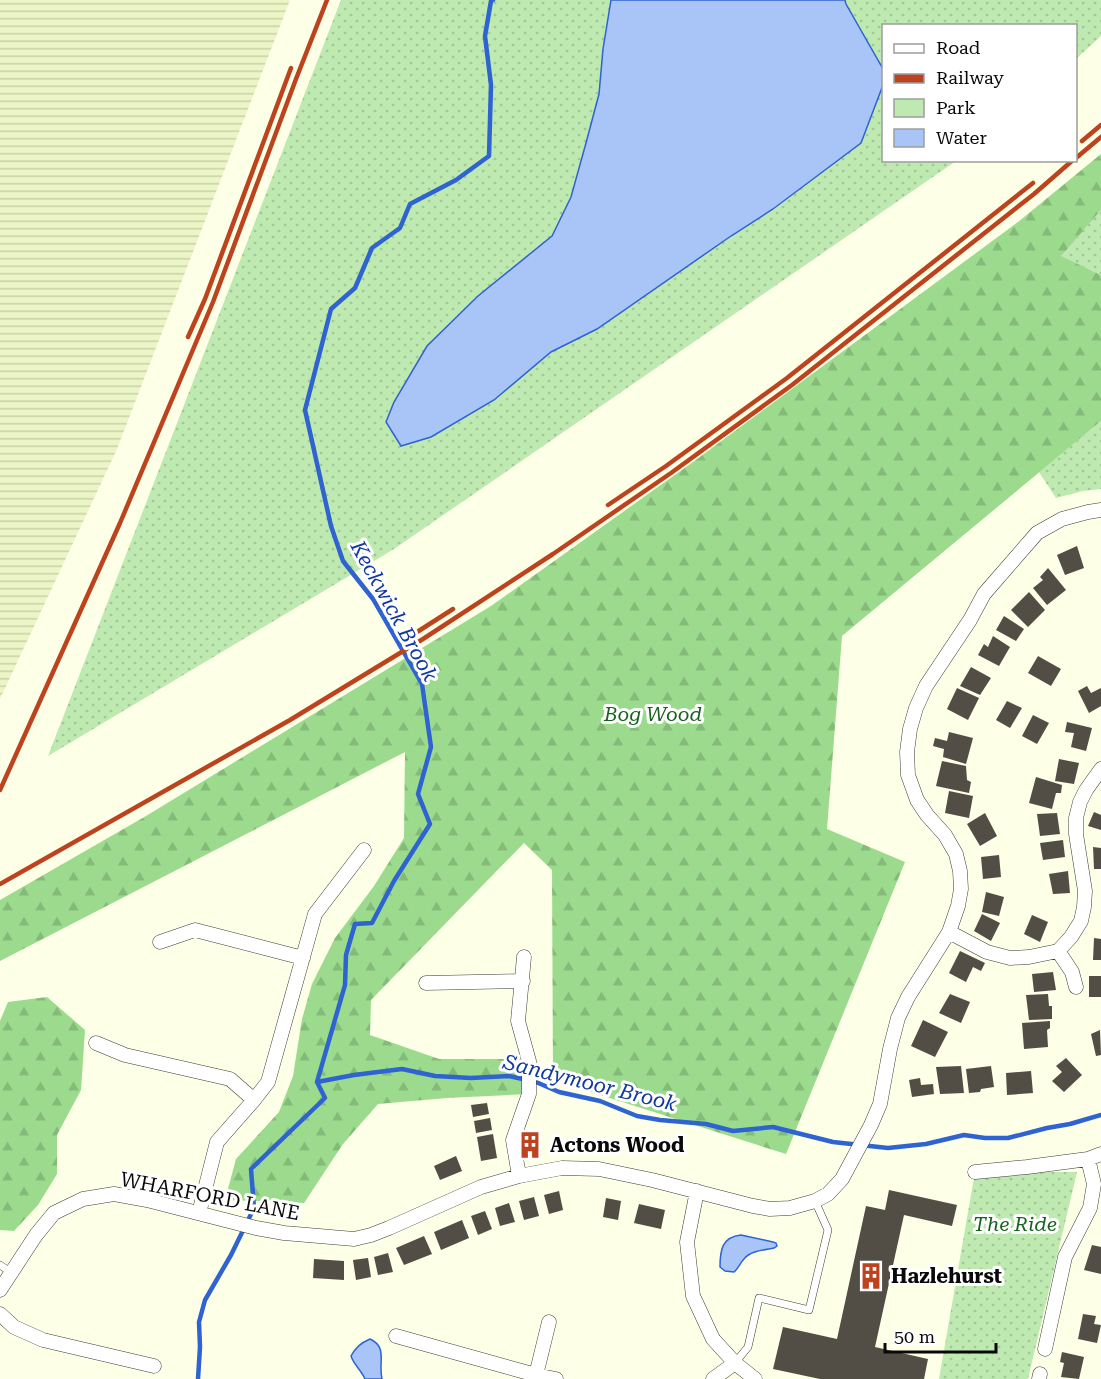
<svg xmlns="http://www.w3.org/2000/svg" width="1101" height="1379" viewBox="0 0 1101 1379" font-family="'Roboto Serif',serif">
  <defs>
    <pattern id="farmland-rules" width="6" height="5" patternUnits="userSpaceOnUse" patternTransform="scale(1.5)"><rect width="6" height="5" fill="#ecf5c6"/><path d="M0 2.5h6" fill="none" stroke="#c9d1a9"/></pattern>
    <pattern id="green-dots" width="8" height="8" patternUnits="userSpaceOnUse" patternTransform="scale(1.5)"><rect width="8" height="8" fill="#bee9b0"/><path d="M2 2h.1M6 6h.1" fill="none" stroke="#a2c696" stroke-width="1.8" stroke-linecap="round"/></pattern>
    <pattern id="forest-firs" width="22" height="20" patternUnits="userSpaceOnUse" patternTransform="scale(1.5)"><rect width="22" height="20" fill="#9cdb8e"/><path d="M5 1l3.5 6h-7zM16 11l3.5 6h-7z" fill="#85bb79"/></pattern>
  </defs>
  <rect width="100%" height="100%" fill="#fdffe6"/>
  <path fill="url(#farmland-rules)" d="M0,0h290l-173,449 -117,250z"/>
  <path fill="url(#green-dots)" d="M341,0h270l-8,49 -4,45 -13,49 -15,54 -19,39 -74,60 -51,50 67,54 57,-48 46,-23 134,-93 43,-27 87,-66 22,-58 1,75 72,1 -562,388 -346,207z
    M845,0h256v36l-25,23v-33h-192l-1,43 -37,-65z
    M1101,210v65l-41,-19z
    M1101,421v68l-18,2 -27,7 -17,-26z
    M975,1172h102l-49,207h-89z"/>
  <path fill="url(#forest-firs)" d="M1101,154v56l-40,46 40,19v146l-259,215 -15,193 78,33 -119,292 -233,-74 -1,-210 -28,-27 -153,157 -1,35 69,24h87l2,35 -81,4 -69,6 -35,40 -39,59 -79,-3 11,-41 43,-47 14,-36 9,-57 10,-35 23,-46 39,-52 30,-48 1,-86 -405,209v-61l146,-84 345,-210 202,-144 325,-240z
    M47,997l38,33 -4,60 -24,45v39l-19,31 -24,26 -14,-1v-209l8,-19z"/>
  <path fill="#a9c5f8" stroke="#2e63d1" stroke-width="1.5" d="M611,0h234l1,4 37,65v16l-22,58 -88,66 -42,27 -134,93 -46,23 -57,48 -63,37 -30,9 -15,-24 8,-20 33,-56 51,-50 74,-60 19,-39 15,-54 13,-49 4,-45z
    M741,1235l32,7 3,1 1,3 -3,2c-10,2 -24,3 -30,11 -4,4 -5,9 -10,13l-9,-1 -5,-4c0,-17 2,-30 21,-32z
    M370,1339c18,8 8,24 12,40h-17c-4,-9 -11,-14 -14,-23 5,-9 10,-13 19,-17z"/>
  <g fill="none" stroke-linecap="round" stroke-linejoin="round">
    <path stroke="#2e63d1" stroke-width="4.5" d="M317,1082l37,-7 48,-6 33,7 36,2 38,-2 27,6 23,10 41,9 37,15 23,4 46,4 27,7 40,-4 60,15 55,6 38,-4 38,-9 21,3h23l39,-10 23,-4 31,-9
      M198,1379l2,-32 -1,-25 6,-22 26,-45 23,-47 -3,-39 74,-71 -8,-16 28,-97 1,-30 9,-31 17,-1 22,-42 36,-57 -12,-30 13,-47 -9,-63 -49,-85 -30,-38 -12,-35 -26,-116 26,-101 24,-21 17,-40 28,-20 10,-24 46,-24 33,-24 2,-71 -6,-49 6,-35 2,-1"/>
  </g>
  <path fill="#524e46" d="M1077,546l7,22 -19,7 -8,-20z
    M1048,568l18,22 -19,15 -14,-17 10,-8 -3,-3z
    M1029,592l16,18 -17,17 -17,-17z
    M1004,616l20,13 -8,12 -20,-11z
    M993,636l17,11 -11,19 -21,-11 6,-11 4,3z
    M1038,656l23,13 -10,17 -23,-13z
    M971,667l20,11 -11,17 -20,-9z
    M1087,686l4,7 10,-5v18l-12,7 -11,-22z
    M957,688l22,10 -11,22 -21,-11z
    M1007,701l15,7 -12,20 -14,-8z
    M1033,715l16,8 -12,21 -15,-8z
    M1067,722l25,6 -6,23 -15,-4 3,-14 -9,-1z
    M949,732l24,6 -7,26 -23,-7 1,-8 -11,-3 2,-8 12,3z
    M1059,759l20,4 -5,21 -19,-3z
    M942,761l24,5 1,14 4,2 -2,11 -33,-7z
    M1036,777l26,8 -1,8h-5l-4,16 -23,-6z
    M949,791l24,5 -4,22 -24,-5z
    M1094,812l7,3v15l-13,-4z
    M985,813l12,23 -17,10 -13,-22z
    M1057,813l3,21 -20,2 -3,-22z
    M1063,840l2,17 -22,3 -3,-17z
    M1093,847l8,1v21h-7z
    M999,855l2,22 -18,2 -2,-22z
    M1068,871l2,22 -17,1 -4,-20z
    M986,892l18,5 -5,19 -17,-4z
    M982,914l18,9 -9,18 -17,-10z
    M1032,915l16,7 -8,20 -16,-8z
    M1094,938l7,1v21h-8z
    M960,951l25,12 -4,8 -8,-4 -7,15 -17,-9z
    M1053,972l3,18 -22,2 -2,-18z
    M1089,976h12v21h-12z
    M950,994l20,8 -9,21 -22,-10z
    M1048,994l1,12h3v13l-23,1 -3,-25z
    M923,1020l25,12 -13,25 -24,-11z
    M1050,1021v7l-3,2 1,17 -24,2 -2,-26z
    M1100,1030l1,25 -5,1 -5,-22z
    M1066,1058l16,17 -18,17 -12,-11 10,-9 -6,-6z
    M961,1066l3,27 -24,1 -4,-27z
    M991,1066l3,21 -13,2 -1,3 -11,1 -3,-24z
    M1031,1071l2,22 -26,2 -1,-22z
    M920,1078l1,7 12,-1 1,10 -22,3 -3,-17z
    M487,1103l2,11 -16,3 -2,-12z
    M490,1118l2,12 -16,3 -2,-12z
    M493,1134l4,24 -16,3 -4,-24z
    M456,1156l6,15 -22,9 -6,-14z
    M889,1190l68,15 -5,21 -48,-11 -29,132 53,12 -4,20h-104l-47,-10 10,-42 54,12 29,-133 19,4z
    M559,1191l4,19 -14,4 -5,-19z
    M534,1197l5,19 -15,4 -5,-19z
    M606,1198l15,3 -3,19 -15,-3z
    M509,1203l6,19 -15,4 -5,-18z
    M639,1204l26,6 -4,19 -27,-6z
    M485,1211l7,18 -14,6 -7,-19z
    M462,1220l7,18 -28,12 -7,-18z
    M424,1236l8,18 -28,11 -8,-17z
    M1092,1245l9,2v27l-17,-4z
    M388,1253l5,19 -15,3 -4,-18z
    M368,1258l3,19 -15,3 -3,-20z
    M314,1259l30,2v19l-31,-2z
    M1083,1314l13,2 -2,8 7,1 -4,18 -19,-4z
    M1062,1352l22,5 -5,22 -18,-2 3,-14 -4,-1z"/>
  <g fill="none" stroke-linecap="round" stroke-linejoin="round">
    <defs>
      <path id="lane" d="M0,1265l12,8
        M735,1363l13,-16 11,-49 50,12 19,-80 -13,-29"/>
      <path id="street" d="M949,932l38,20 23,6 19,-1 29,-6 13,-14 10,-16 3,-14 1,-16 -9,-57v-16l4,-16 6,-12 15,-21
        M160,942l35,-12 108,28
        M1058,951l14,21 4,15
        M426,983l97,-2
        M96,1043l29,12 105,24 24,21
        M975,1172l52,-5 61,-8 13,-5
        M519,1176l-6,-36 16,-46v-33l-11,-40 6,-64
        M697,1191l-10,51 6,54 20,43 22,24 20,16
        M199,1213l18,-71 37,-42 14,-18 47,-168 49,-64
        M0,1290l36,-55 18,-22 29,-14 31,-5 33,6 109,28 28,5 70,6 17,-4 18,-7 92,-41 38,-11 43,-8 37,1 53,11 101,26 17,3 20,-1 25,-7 13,-7 14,-15 29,-54 9,-21 10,-55 8,-31 10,-21 41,-65 9,-26 3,-17 -1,-18 -4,-17 -11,-19 -18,-20 -10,-15 -9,-25 -1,-23 3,-23 6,-21 10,-22 44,-66 14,-26 53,-61 25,-14 26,-7 13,-2
        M0,1314l14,13 29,13 111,26
        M396,1336l140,39 20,4
        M1045,1349l20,-92 25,-49 4,-24 -6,-25
        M536,1375l13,-53
        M713,1379l22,-16
        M1039,1379l1,-5"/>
    </defs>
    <use href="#lane" stroke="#3c3c3c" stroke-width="8"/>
    <use href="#street" stroke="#3c3c3c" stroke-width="15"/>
    <use href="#lane" stroke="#fff" stroke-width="7"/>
    <use href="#street" stroke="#fff" stroke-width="14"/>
    <path stroke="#bd421e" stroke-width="4.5" d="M1082,141l19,-16
      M1076,158l25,-21
      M188,337l17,-38 86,-231
      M608,505l58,-39 121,-88 246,-195
      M403,641l50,-32
      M0,790l120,-267 93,-221 83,-223 31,-79
      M0,884l290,-164 133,-81 130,-85 118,-81 121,-88 242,-191 39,-34"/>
  </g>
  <defs>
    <symbol id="building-bare" viewBox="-9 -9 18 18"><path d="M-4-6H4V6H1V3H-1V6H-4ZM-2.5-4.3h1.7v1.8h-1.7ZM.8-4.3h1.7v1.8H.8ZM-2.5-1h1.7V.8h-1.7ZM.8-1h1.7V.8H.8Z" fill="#bd421e" stroke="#fff" stroke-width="2.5" paint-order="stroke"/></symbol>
  </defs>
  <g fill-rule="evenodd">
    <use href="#building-bare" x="511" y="1126" width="38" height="38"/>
    <use href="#building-bare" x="852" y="1257" width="38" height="38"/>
  </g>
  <g text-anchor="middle" stroke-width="6" stroke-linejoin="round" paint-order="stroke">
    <g font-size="20" font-style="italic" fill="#19621e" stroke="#fff">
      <text x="653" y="721">Bog Wood</text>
      <text x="1015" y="1231">The Ride</text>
    </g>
    <g font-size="20" font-weight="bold" fill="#090909" stroke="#fff" text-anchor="start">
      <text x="550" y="1152">Actons Wood</text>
      <text x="891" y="1283">Hazlehurst</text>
    </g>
    <g font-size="20" fill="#090909" stroke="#fff">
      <text transform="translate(210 1196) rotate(11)" y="7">WHARFORD LANE</text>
    </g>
    <g font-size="21" font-style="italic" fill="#11399d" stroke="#fff">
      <text transform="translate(394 611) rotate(61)" y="7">Keckwick Brook</text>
      <text transform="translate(590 1083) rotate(14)" y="7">Sandymoor Brook</text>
    </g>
  </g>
  <rect x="882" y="24" width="195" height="138" fill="#ffffff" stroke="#9d9d9d" stroke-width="1.5"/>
  <rect x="894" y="44" width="30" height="9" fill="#ffffff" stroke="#9d9d9d" stroke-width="1.5"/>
  <text x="936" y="54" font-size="18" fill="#090909">Road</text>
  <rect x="894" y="74" width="30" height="9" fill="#bd421e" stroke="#9d9d9d" stroke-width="1.5"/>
  <text x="936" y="84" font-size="18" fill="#090909">Railway</text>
  <rect x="894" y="99" width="30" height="18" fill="#bee9b0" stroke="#9d9d9d" stroke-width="1.5"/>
  <text x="936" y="114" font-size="18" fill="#090909">Park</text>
  <rect x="894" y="129" width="30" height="18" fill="#a9c5f8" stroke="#9d9d9d" stroke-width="1.5"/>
  <text x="936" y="144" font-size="18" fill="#090909">Water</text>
  <path d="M885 1343v9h111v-9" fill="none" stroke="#090909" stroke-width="3"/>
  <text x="894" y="1343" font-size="18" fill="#090909" stroke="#ffffff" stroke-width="4.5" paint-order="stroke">50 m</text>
</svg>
